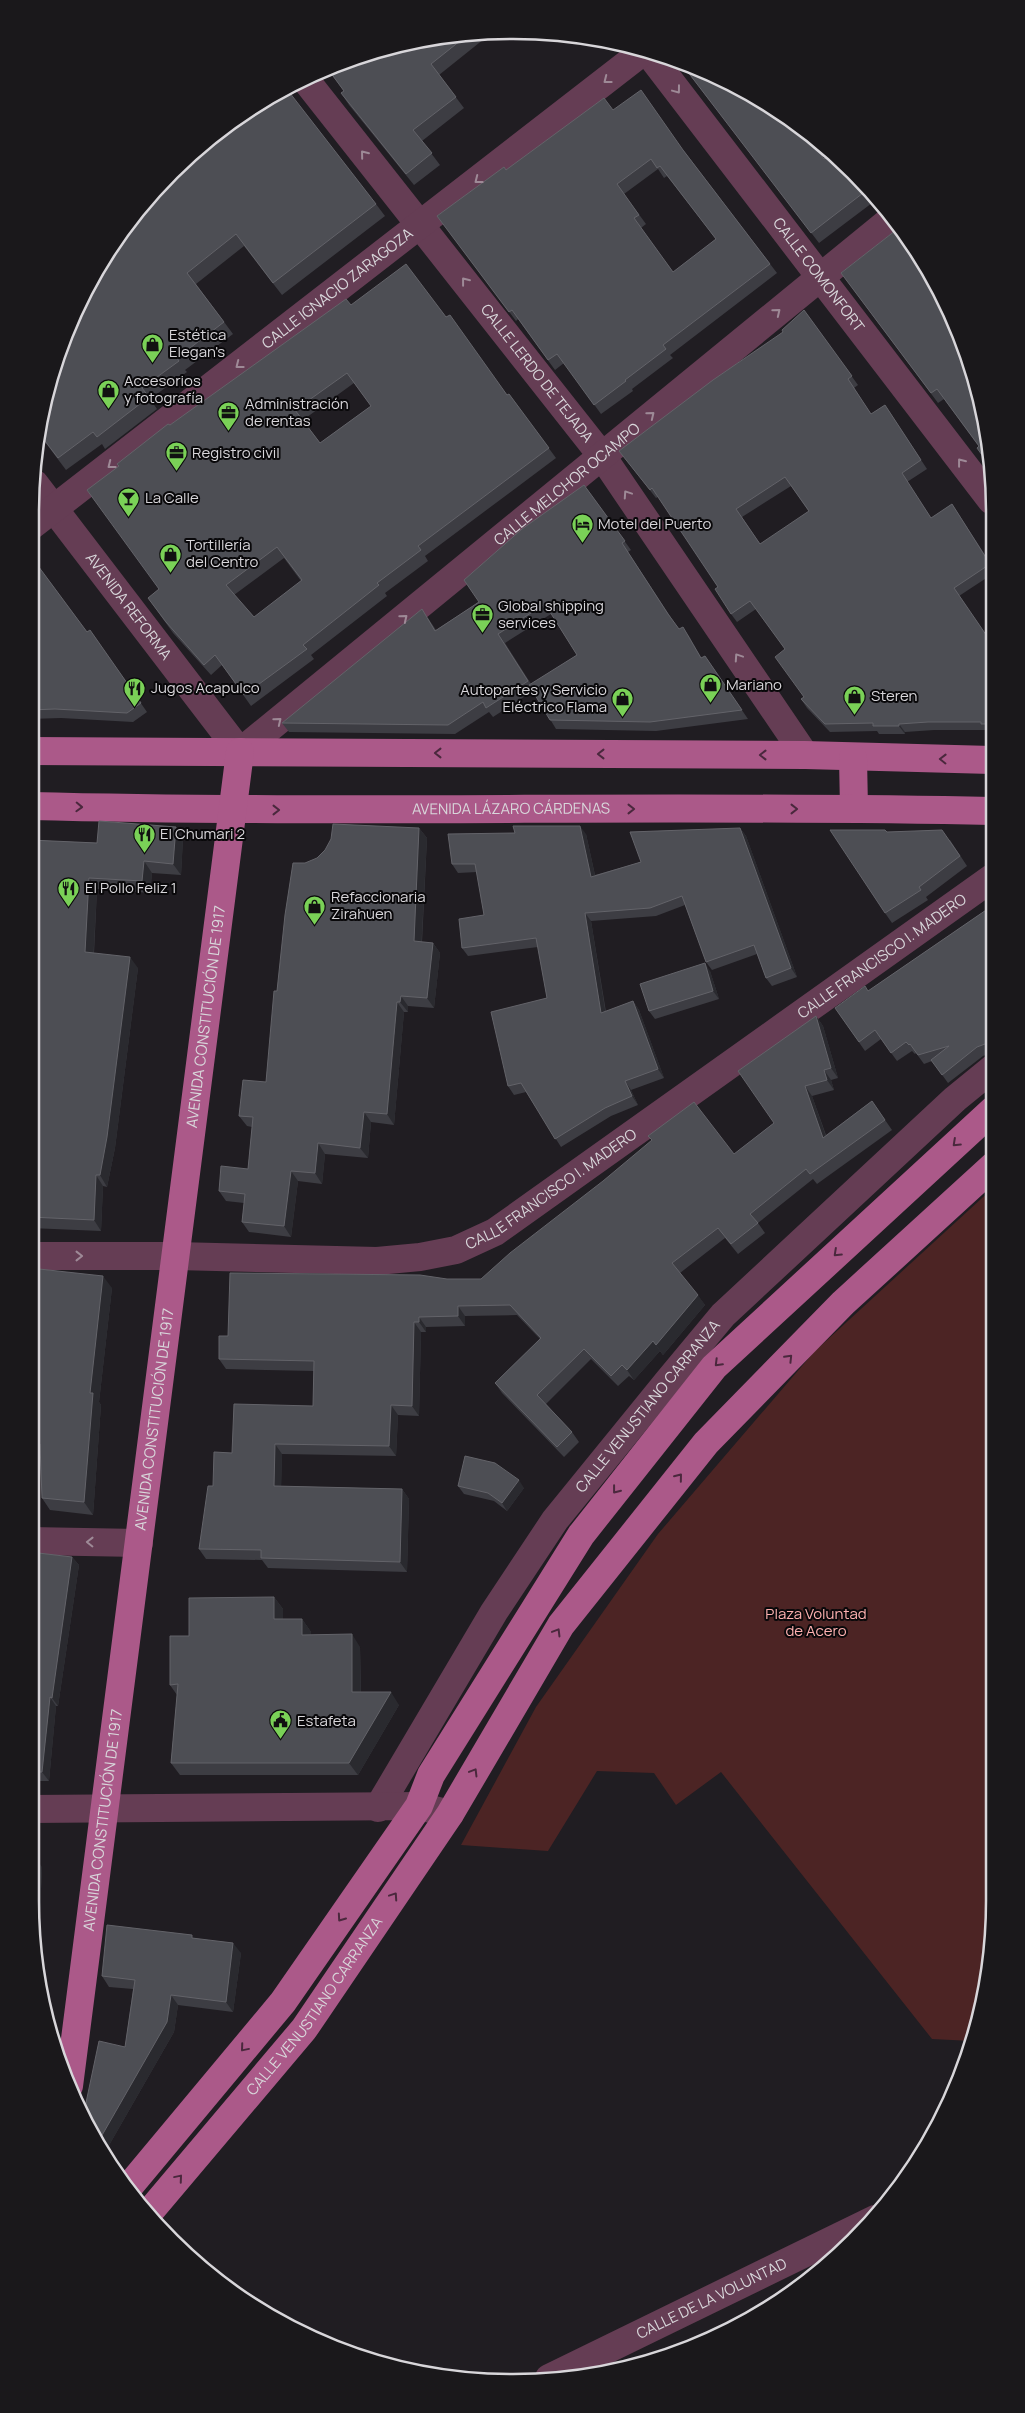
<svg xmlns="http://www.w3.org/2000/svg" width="1025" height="2413" viewBox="0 0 1025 2413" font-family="Manrope,sans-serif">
  <rect width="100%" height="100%" fill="#201d22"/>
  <path fill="#4c2424" d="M993,1188l2,712 -23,141 -40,-2 -211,-267 -45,33 -22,-32 -57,-2 -49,80 -87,-6 75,-138 122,-173 156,-182z"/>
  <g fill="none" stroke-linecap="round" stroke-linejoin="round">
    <g stroke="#653d54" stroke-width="28">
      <path id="s1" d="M647,51l344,449"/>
      <path id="s2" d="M304,78l298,378 203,299"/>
      <path id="s3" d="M35,484l205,268 654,-535"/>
      <path id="s4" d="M30,527l615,-477"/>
      <path id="s5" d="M30,1256h146l201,5 43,-4 36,-7 39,-18 497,-354"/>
      <path d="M30,1541l109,2"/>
      <path id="s6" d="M378,1808l116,-196 61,-92 113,-139 55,-66 232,-216 38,-31"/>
      <path d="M30,1809l389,-3 31,8"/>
      <path id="s7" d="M549,2378l326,-159"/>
    </g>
    <g stroke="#ab5989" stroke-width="28">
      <path d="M30,751l775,4 187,5"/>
      <path d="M853,758l1,50"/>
      <path id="s8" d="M30,806c321,8 641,-2 962,5"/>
      <path id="s9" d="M69,2086l171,-1334"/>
      <path d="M128,2188l155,-186 136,-196 12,-31 150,-240 133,-168 279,-257"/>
      <path id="s10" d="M147,2215l157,-186 146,-215 111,-189 145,-182 137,-140 150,-137"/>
    </g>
  </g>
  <path fill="#3d3d43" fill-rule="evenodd" d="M481,31h13l-55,44 25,33 -42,33 18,24 -26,20 -65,-80 -8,-12 3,-2 -17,-22 61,-23z
    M558,34h15l-10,7z
    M680,62l120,64 24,33 7,-5 45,46 -57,43z
    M613,110l71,41 93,122 -107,82 3,3 -41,31 1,2 -32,23 -37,-51 -9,7 -37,-51 -2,2 -79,-105 69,-46zM658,169l6,9 3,-2 49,63 -43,33 -32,-44 5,-4 -22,-30z
    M150,194l226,10 9,12 -103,79 -38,-49 -48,38 37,50 -48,36 2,2 -37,27 7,10 -52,40 -3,-5 -36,26 -24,-32z
    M900,227l79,220 -35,-48 -6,4 -97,-130z
    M351,305l95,12 61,78 2,-1 47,64 -131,98 3,5 -43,32 2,3 -76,59 3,4 -63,47 -29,-41 -11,10 -38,-42 -25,-35 11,-9 -40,-123 51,-41zM354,383l17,23 -51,37 -17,-23zM284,558l17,23 -47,36 -20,-22z
    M804,310l54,75 -4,3 17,26 14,-9 42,64 -20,13 24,36 21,-14 39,60v11l-32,21 32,46 1,91h-5l-2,-3h-51l-29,2v2h-26l-2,-3 -47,1 -23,-24 -6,-9 3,-2 -19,-48 -29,-40 -19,13 -6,-8 -13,-27 -60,-90 -2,1 -37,-47 164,-119zM791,486l18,26 -49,32 -18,-27z
    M584,485l47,65 -3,2 44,67 7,10 10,7 12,22 4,-2 43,63 -92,12 -100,-2 -23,-38 -40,26 -4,-5 -34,22 -166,-2 -7,-9 146,-105 8,12 43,-28zM551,614l26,41 -46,29 -26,-41z
    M30,555l57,77 3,-2 57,82 -14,10 -72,-4 -31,1z
    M419,828l8,10 -5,104 11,1 7,10 -6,55 -26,-2v6h-4l-10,113 -23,-3 -3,36 -43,-4 -3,30 -24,-3 -7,56 -42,-5 -7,-10 2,-19 -18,-2 -7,-10 29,-22 4,-42 -5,-1 -8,-10 27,-34 11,-91 28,-128z
    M740,828l6,8 51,141 -25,9 -6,-8 -9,-24 -45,16 -6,-8 -21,-57 -29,11 -65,5 15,91 27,-11 6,9 25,68 -33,12 7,15 -27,11 -50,31 -35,-55 -12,3 -6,-9 39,-88 -9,-51 -70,9 -6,-8 22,-33 -7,-43 -19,1 -6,-9 134,-30 9,41 46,-13z
    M887,832l63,8 17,26 -41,31 2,3 -36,23 -7,-10z
    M183,838l-2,37 -29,-2 -2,20 -53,-4 -3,64 44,15 -23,180 -8,39 -4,-1 -2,45 -71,-3v-388l67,3z
    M992,906l1,146 -10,4 -35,27 -16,-22 -8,3 -8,-11 -1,1 -3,-3 -15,10 -16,-22 -16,12 -30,-43 33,-17z
    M710,971l9,28 -64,20 -6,-8z
    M816,1016l7,10 15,52 -7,2 3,10 -22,6 14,39 46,-34 20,29 -75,54 -4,-5 -55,44 7,10 -27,21 -13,-16 -45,35 25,32 -42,50 -3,-4 -26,29 -5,-4 -11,10 -27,-27 -45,45 26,28 7,10 -15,15 -62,-64 -7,-10 45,-44 -23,-24 -52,1v10l-39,1v5h-5l-2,84 -21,-1 -2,41 -114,-2 -1,32 121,3 7,10 -2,73 -139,-4 -6,-8 -56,-1 -7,-10 14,-63 19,-33 81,-47 1,-35 -88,-2 -7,-10 9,-23 219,-57h34l253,-125 40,-31z
    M30,1268l82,20 -13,114 2,3 -8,110 -43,-5 -8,-12 -2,-41h-8l-2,-3z
    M458,1486l66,2 -17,23 -13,-10 -30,-7z
    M30,1552l42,5 7,8 -21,141h-2l-7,75h-19z
    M274,1597l9,12v10h19l9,13v3l49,12 1,45 38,13 -41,70h-178l-9,-12 6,-68 -7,-10 19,-49z
    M42,1867l-2,45h-8l-2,-12z
    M194,1938l47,15 -8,59 -55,-7 -4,27 -70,122h-1l-9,-12 31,-95 8,-58 -24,-2 -7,-11z"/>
  <path fill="#2a2a2f" d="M683,627l6,9 18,31 -6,-9z
    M899,724l6,8v2l-6,-8z
    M580,826l6,8 11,51 -6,-8z
    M176,827l7,11 -2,37 -8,-11z
    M419,828l8,10 -6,114 -7,-11z
    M740,828l6,8 51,141 -6,-9z
    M144,861l8,12 -2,20 -8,-12z
    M89,878l8,11 -4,74 -8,-11z
    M585,913l6,8 16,101 -6,-9z
    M433,943l7,10 -6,55 -7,-10z
    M130,957l8,11 -23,180 -8,39 -7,-12z
    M705,963l5,8 9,28 -6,-8z
    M401,996l7,10v6l-8,-10z
    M633,1001l6,9 25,68 -6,-9z
    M397,1002l7,10 -10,113 -7,-11z
    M816,1016l7,10 15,52 -7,-10z
    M824,1070l7,10 3,10 -7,-10z
    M625,1081l6,9 7,15 -6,-9z
    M805,1086l7,10 18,52 -7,-10z
    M364,1112l7,10 -3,36 -8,-10z
    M318,1143l7,11 -3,30 -7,-11z
    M291,1171l7,10 -7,56 -7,-11z
    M96,1175l7,11 -2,45 -7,-11z
    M103,1276l9,12 -13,114 2,3 -8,110 -9,-13 6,-109z
    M698,1295l7,10 -42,50 -7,-10z
    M458,1306l7,10v10l-7,-10z
    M419,1317l7,10v5l-7,-10z
    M414,1322l7,10 -2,84 -7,-10z
    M653,1341l7,10 -26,29 -7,-10z
    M391,1405l7,10 -2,41 -7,-10z
    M275,1444l7,10 -1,42 -7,-10z
    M519,1480l5,8 -17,23 -5,-8z
    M402,1489l7,10 -2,73 -7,-10z
    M72,1557l7,8 -21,141 -6,-8z
    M274,1597l9,12v23l-9,-13z
    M302,1619l9,13v15l-9,-12z
    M352,1634l8,13 1,57 -9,-12z
    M391,1692l8,13 -41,70 -9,-12z
    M50,1697l6,9 -7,75 -7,-9z
    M35,1857l7,10 -2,45 -6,-9z
    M233,1943l8,10 -8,59 -7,-10z
    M171,1995l7,10 -4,27 -70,122 -7,-10z"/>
  <path fill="#4d4e54" stroke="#636369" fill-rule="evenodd" d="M470,33l-39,31 25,33 -43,33 19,23 -26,21 -65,-81 3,-2 -16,-22 60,-23z
    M681,63l119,63 24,33 7,-5 36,36 -56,43z
    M286,88l90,116 -103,79 -37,-49 -49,39 37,49 -47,36 2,3 -37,27 7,9 -52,40 -4,-5 -35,26 -16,-21 14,-80 39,-86 55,-77 69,-64z
    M641,90l42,60 87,114 -107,81 3,4 -41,31 1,1 -32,24 -37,-51 -9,6 -36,-50 -3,2 -72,-96 67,-49 2,3 98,-72 9,12zM651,159l6,9 3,-2 56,73 -43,33 -39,-54 5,-3 -22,-31z
    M900,227l58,101 33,121v19l-14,-20 2,-2 -42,-57 -6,4 -90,-120z
    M406,264l40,53 4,-2 57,80 2,-1 40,54 -131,98 3,4 -44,33 2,2 -76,60 4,4 -63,46 -29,-40 -11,10 -38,-43 -18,-24 11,-9 -72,-99 32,-24 -2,-2 51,-40 2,1 176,-126 5,6zM347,373l24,33 -51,37 -25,-33zM277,547l25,33 -48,37 -28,-32z
    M804,310l48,66 -4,3 23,35 14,-9 36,55 -19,13 29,45 21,-14 38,60 -36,24 37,54 1,82h-11v-2h-53l-29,2v2h-26v-3l-48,1 -24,-25 3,-2 -29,-40 10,-8 -35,-48 -19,13 -16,-25 3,-2 -66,-99 -2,2 -31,-39 94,-71 70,-48 -1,-2zM785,477l24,34 -49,33 -24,-35z
    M584,485l41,56 -3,2 46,71 11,15 4,-2 18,31 4,-2 37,54 -92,12 -100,-2 -21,-35 48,-30 -32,-51 -47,30 30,47 -42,27 -3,-6 -35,23 -166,-2 140,-114 13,22 44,-29 -15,-22 58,-51z
    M30,555l57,77 3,-2 51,73 -14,10 -72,-4 -25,1z
    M99,821l77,6 -3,37 -29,-3 -2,20 -53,-3 -4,74 45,5 -23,180 -7,38h-4l-2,45 -64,-3v-377l67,3z
    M333,824l86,4 -5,113 19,2 -6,55 -26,-2 -1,6h-3l-10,112 -23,-2 -4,36 -42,-5 -3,30 -24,-2 -7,55 -42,-4 3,-28 -26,-3 2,-25 27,3 5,-52 -14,-1 4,-36 23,2 8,-91h3l8,-76 8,-52h12l12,-5 8,-8 6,-11z
    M513,826h67l11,51 50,-15 -11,-30 110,-4 51,140 -25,10 -12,-33 -48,17 -24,-66 -32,12 -65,5 16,100 32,-12 25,68 -33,12 7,15 -27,12 -50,31 -34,-56 -13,3 -17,-74 56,-14 -11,-60 -74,10 -3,-29 25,-4 -9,-51h-23l-4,-30 67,-1z
    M830,830h55l2,2 55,-2 18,26 -41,31 2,3 -36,23z
    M992,906l1,133 -8,5 -8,3 -35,28 -11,-15 18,-14 -31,9 -8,-11 -1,1 -3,-3 -15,11 -16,-23 -16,12 -24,-34 30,-22 3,5z
    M705,963l8,28 -64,20 -9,-27z
    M816,1016l15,52 -7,2 3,10 -22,6 18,52 49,-37 13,19 -75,54 -4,-5 -56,45 8,9 -27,21 -13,-16 -46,35 26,32 -42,50 -3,-4 -26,29 -5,-5 -11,11 -27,-27 -47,46 35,37 -15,15 -62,-64 46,-45 -31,-33 -52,1v10l-39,1v5h-5l-2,84 -21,-1 -2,41 -114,-2 -1,42 128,3 -2,73 -139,-4v-8l-62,-1 9,-63h5l1,-34 18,1 2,-49 79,2 1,-45 -95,-2v-23h9l2,-63 190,2 27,4h34l29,-26 93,-72 49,-41 -4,-4 46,-34 40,52 40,-31 -36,-52z
    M30,1268l73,8 -13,117h3l-9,109 -42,-4 -2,-54 -10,1z
    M465,1456l30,7 24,17 -17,23 -14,-10 -30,-7z
    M30,1552l42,5 -20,141 -2,-1 -8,75h-12z
    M274,1597v22h28v16l50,-1v58h39l-42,71h-178l7,-79 -8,1v-49h19v-38z
    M30,1857h5l-1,46h-4z
    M107,1925l85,10v3l41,5 -7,59 -55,-7 -4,27 -70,122 -3,-2 -11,-25 16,-76 26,6 10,-67 -33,-4z"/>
  <defs><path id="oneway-chevron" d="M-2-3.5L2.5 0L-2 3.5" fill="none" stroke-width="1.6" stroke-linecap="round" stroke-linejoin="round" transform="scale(1.25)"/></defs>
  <g stroke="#9e8a97">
    <use href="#oneway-chevron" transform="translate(607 80) rotate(142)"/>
    <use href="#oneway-chevron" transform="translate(677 90) rotate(53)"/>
    <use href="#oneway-chevron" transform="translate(364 154) rotate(-129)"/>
    <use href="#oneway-chevron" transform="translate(478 180) rotate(142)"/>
    <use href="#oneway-chevron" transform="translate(465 281) rotate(-128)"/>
    <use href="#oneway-chevron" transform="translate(777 312) rotate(-39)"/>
    <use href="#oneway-chevron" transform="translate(239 365) rotate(142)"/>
    <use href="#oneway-chevron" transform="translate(651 415) rotate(-39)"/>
    <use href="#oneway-chevron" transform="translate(961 462) rotate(-128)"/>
    <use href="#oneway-chevron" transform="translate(111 465) rotate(142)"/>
    <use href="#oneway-chevron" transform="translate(627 494) rotate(-124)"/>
    <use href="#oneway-chevron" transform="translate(404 618) rotate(-39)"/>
    <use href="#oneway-chevron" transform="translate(738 657) rotate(-124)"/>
    <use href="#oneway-chevron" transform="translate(278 721) rotate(-39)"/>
    <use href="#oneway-chevron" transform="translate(79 1256)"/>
    <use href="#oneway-chevron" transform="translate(90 1542) rotate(-179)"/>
  </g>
  <g stroke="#4a283d">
    <use href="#oneway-chevron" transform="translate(438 753) rotate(-180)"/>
    <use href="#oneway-chevron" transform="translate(601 754) rotate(-180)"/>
    <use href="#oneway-chevron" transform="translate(763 755) rotate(-180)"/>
    <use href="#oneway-chevron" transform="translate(943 759) rotate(-179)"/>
    <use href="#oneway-chevron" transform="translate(79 807) rotate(2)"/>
    <use href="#oneway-chevron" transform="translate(631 809)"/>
    <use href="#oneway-chevron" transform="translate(794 809)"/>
    <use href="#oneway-chevron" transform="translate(276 810)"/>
    <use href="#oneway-chevron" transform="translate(956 1143) rotate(137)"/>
    <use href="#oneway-chevron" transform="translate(837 1253) rotate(137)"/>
    <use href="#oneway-chevron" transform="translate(789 1358) rotate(-46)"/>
    <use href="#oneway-chevron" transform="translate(718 1363) rotate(135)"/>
    <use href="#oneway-chevron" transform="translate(679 1477) rotate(-51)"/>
    <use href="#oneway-chevron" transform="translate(616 1490) rotate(128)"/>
    <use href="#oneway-chevron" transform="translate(557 1632) rotate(-59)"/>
    <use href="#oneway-chevron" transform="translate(474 1772) rotate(-59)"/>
    <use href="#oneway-chevron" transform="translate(394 1896) rotate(-56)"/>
    <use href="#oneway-chevron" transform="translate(341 1918) rotate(125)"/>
    <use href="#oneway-chevron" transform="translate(244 2048) rotate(130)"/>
    <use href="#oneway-chevron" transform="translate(179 2178) rotate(-50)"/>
  </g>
  <defs>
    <symbol id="shop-pin" viewBox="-11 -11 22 30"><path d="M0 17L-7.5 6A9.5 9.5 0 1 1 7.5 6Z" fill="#7ad157" stroke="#09080a"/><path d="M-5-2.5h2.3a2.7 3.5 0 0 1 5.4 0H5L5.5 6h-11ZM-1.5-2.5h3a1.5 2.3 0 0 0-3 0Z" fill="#111"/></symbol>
    <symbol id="office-pin" viewBox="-11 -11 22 30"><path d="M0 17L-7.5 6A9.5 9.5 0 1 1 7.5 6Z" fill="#7ad157" stroke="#09080a"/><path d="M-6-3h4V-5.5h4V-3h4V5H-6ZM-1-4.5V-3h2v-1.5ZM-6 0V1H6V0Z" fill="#111"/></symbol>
    <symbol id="bar-pin" viewBox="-11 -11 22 30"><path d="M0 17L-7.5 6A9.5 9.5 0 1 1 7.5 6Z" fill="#7ad157" stroke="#09080a"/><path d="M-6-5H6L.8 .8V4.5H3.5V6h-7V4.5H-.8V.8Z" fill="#111"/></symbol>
    <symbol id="hotel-pin" viewBox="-11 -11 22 30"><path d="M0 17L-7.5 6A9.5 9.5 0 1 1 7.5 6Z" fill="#7ad157" stroke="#09080a"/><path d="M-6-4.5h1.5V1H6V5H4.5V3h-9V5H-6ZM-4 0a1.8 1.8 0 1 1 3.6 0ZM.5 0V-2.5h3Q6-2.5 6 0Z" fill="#111"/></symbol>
    <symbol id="restaurant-pin" viewBox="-11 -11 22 30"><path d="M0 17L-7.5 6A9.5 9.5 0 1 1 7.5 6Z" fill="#7ad157" stroke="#09080a"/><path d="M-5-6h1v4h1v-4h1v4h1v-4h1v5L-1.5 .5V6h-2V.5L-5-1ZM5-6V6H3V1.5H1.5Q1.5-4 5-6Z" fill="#111"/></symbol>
    <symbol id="civic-pin" viewBox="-11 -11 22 30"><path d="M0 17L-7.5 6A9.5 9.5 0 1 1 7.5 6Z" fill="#7ad157" stroke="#09080a"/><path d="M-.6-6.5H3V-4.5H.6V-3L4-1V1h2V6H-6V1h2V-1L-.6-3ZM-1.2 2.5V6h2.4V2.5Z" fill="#111"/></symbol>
  </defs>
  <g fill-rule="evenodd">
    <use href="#shop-pin" x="140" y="332" width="25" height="34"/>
    <use href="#shop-pin" x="96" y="378" width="25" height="34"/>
    <use href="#office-pin" x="216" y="400" width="25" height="34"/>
    <use href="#office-pin" x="164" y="440" width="25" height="34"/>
    <use href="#bar-pin" x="116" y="486" width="25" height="34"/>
    <use href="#hotel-pin" x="570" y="512" width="25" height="34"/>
    <use href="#shop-pin" x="158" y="542" width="25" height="34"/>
    <use href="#office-pin" x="470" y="602" width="25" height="34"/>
    <use href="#shop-pin" x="698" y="672" width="25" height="34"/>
    <use href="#restaurant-pin" x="122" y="676" width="25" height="34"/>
    <use href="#shop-pin" x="842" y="684" width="25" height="34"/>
    <use href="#shop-pin" x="610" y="686" width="25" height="34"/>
    <use href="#restaurant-pin" x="132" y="822" width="25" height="34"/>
    <use href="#restaurant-pin" x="56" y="876" width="25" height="34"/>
    <use href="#shop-pin" x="302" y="894" width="25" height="34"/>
    <use href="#civic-pin" x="268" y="1708" width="25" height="34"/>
  </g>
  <g text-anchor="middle" stroke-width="4" stroke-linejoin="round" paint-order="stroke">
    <g font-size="15" fill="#d8d6da" stroke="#09080a">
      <text dy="5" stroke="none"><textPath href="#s1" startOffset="282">CALLE COMONFORT</textPath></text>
      <text dy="5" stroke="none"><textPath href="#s4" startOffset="389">CALLE IGNACIO ZARAGOZA</textPath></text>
      <text dy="5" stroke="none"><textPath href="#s2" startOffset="376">CALLE LERDO DE TEJADA</textPath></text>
      <text dy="5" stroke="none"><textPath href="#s3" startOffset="760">CALLE MELCHOR OCAMPO</textPath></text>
      <text dy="5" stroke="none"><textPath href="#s3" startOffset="154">AVENIDA REFORMA</textPath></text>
      <text dy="5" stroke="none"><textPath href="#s8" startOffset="481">AVENIDA LÁZARO CÁRDENAS</textPath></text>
      <text dy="5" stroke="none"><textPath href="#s5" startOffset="945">CALLE FRANCISCO I. MADERO</textPath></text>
      <text dy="5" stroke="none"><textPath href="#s9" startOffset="1078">AVENIDA CONSTITUCIÓN DE 1917</textPath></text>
      <text dy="5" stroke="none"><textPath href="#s5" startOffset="540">CALLE FRANCISCO I. MADERO</textPath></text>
      <text dy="5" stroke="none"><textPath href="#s6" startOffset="485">CALLE VENUSTIANO CARRANZA</textPath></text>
      <text dy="5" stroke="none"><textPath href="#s9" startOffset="672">AVENIDA CONSTITUCIÓN DE 1917</textPath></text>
      <text dy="5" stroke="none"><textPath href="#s9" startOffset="268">AVENIDA CONSTITUCIÓN DE 1917</textPath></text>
      <text dy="5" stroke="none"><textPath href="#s10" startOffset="268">CALLE VENUSTIANO CARRANZA</textPath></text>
      <text dy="5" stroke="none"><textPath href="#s7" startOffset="181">CALLE DE LA VOLUNTAD</textPath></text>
    </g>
    <g font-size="15" fill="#d8d6da" stroke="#09080a" text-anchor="start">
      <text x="169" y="340">Estética<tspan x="169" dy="17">Elegan's</tspan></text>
      <text x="124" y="386">Accesorios<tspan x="124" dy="17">y fotografía</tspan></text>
      <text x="245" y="409">Administración<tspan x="245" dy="17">de rentas</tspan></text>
      <text x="192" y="458">Registro civil</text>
      <text x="145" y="503">La Calle</text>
      <text x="598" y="529">Motel del Puerto</text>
      <text x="186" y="550">Tortillería<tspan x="186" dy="17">del Centro</tspan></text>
      <text x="498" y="611">Global shipping<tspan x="498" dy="17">services</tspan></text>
      <text x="726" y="690">Mariano</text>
      <text x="151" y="693">Jugos Acapulco</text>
      <text x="607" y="695" text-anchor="end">Autopartes y Servicio<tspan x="607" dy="17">Eléctrico Flama</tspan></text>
      <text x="871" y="701">Steren</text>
      <text x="160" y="839">El Chumari 2</text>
      <text x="85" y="893">El Pollo Feliz 1</text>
      <text x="331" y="902">Refaccionaria<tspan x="331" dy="17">Zirahuen</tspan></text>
      <text x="297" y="1726">Estafeta</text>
    </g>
    <g font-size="15" fill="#feb1b0" stroke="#09080a">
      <text x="816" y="1619">Plaza Voluntad<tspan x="816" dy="17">de Acero</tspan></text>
    </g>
  </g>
  <path d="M0 0H1025V2413H0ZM512 39H513A473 473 0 0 1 986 512V1901A473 473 0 0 1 513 2374H512A473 473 0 0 1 39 1901V512A473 473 0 0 1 512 39Z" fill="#1a181b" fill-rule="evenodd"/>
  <path fill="none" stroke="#d8d6da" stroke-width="2.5" d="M512 39H513A473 473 0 0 1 986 512V1901A473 473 0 0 1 513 2374H512A473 473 0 0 1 39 1901V512A473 473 0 0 1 512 39Z"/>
</svg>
